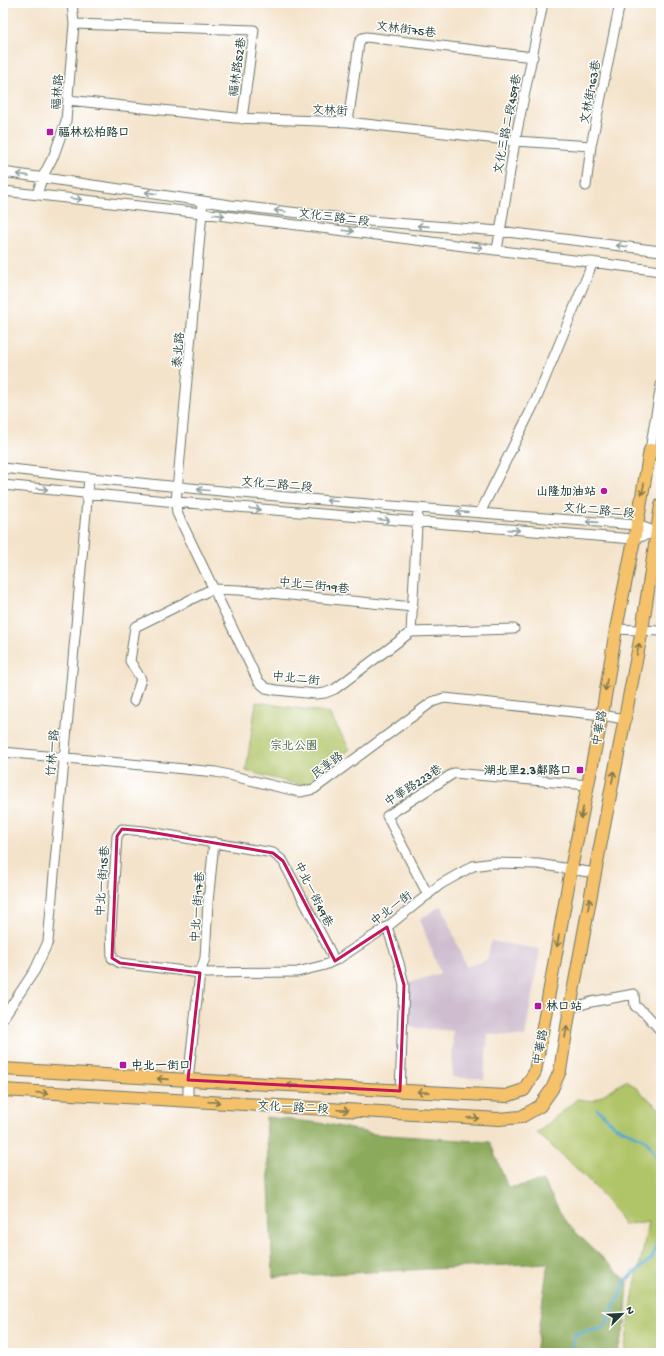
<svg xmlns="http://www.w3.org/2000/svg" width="664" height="1356" viewBox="0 0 664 1356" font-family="'Gochi Hand','LXGW WenKai TC',sans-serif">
  <rect width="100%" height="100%" fill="#fff"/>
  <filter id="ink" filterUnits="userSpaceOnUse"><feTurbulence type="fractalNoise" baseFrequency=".025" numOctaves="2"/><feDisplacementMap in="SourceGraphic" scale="8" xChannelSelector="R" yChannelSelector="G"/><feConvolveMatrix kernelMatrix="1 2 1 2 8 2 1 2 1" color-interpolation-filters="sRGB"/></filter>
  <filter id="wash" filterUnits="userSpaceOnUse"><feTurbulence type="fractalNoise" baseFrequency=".012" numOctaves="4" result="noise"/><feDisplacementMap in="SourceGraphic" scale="16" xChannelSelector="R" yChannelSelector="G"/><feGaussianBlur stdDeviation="0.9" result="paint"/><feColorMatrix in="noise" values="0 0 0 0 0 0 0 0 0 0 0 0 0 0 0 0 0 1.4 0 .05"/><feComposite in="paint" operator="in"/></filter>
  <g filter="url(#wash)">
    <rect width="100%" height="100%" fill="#f4e3cb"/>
    <path fill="#cfbdcf" d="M442,905l24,62 21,-7 4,-19 49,8 -15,88 -37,-3 -4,45 -32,-2 1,-46 -47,-4 3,-44 31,-10 -20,-54z"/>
    <path fill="#b0c468" stroke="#68804e" d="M256,702l73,11 21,36 -38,34 -12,2 -54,-14z
      M627,1080l34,30v243h-37l11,-69 8,-34 5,-29 -24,4c-22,-37 -55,-63 -87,-92l40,-34 16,2z"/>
    <path fill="#8caa5c" stroke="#567448" d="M266,1117l62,7 46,10 116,8 18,46 35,-7 24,43 61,58 -3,44 -8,27h-82l13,-90 -275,14z"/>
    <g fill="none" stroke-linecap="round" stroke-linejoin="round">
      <path stroke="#4fa7cc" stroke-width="3" d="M597,1109l18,17 31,14 15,24
        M571,1353l4,-19 29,-6 22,-48 26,-22 9,-27"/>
    </g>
  </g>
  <g filter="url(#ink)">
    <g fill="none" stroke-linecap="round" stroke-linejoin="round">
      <defs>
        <path id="minor" d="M74,24l180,6 -12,89
          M68,100l168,18 112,4 167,19 76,5
          M348,122l11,-79 3,-5 4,-1 167,20
          M3,172l227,33 139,16 130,10 162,20
          M586,186l5,-40 29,-143
          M3,191l199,22 459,58
          M37,195l5,-17 12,-23 12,-34 8,-97 -2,-21
          M203,201l-27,301 1,11 81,168 8,7 10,2 40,4 9,-1 10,-4 76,-57 7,-124
          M497,250l18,-109 28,-138
          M650,450l11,-65
          M3,468c211,25 422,41 634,57l20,7
          M3,485l173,17 457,37 24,-7
          M480,513l56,-113 57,-138
          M616,629l45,2
          M411,632l103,-3
          M134,701l7,-22 -11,-18 5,-34 77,-38 27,1 174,17
          M3,752l213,20 84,20 14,-3 118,-87 12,-4 158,17 22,4
          M428,895l-41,-79 67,-43 134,12
          M387,927l12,36 5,22 -4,106
          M333,961l-2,-8 -48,-92 -10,-8 -129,-22 -22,-2 -5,7 -6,93 1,29 8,5 80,10 97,-1 28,-7 13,-6 49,-32 54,-43 32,-18 20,-3 45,1 57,9
          M570,1008l21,-6 43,-8 1,12 11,8 15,17
          M3,1018l32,-48 13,-28 41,-464
          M188,1100v-20l12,-107 5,-15 3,-56 6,-60"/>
        <path id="major" d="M3,1069l185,11 318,16 18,-6 11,-18 36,-203 31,-154 14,-86 21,-104 13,-75 11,1
          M3,1090l496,29 22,-2 19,-11 12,-17 8,-18 10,-63 25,-135 47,-243 19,-125"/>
      </defs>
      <use href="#minor" stroke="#6a7769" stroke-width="11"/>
      <use href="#major" stroke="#6a7769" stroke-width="14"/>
      <use href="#minor" stroke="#fff" stroke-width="9"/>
      <use href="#major" stroke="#f5c16b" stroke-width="12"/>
    </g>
    <defs><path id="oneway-shaft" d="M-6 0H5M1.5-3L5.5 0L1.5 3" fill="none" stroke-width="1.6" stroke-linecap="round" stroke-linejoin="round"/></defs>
    <g stroke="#8f9e9a">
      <use href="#oneway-shaft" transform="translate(23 175) rotate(-172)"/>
      <use href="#oneway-shaft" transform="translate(151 193) rotate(-172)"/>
      <use href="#oneway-shaft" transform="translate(76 199) rotate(6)"/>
      <use href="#oneway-shaft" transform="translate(280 211) rotate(-173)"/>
      <use href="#oneway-shaft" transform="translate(219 215) rotate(7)"/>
      <use href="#oneway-shaft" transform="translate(423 226) rotate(-176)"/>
      <use href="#oneway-shaft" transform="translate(348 231) rotate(7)"/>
      <use href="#oneway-shaft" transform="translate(622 246) rotate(-173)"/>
      <use href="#oneway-shaft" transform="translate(477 247) rotate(7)"/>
      <use href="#oneway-shaft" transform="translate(42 489) rotate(6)"/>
      <use href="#oneway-shaft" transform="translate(203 490) rotate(-175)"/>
      <use href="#oneway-shaft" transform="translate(332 501) rotate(-175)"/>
      <use href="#oneway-shaft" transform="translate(255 509) rotate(5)"/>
      <use href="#oneway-shaft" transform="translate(462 512) rotate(-175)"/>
      <use href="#oneway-shaft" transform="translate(384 520) rotate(5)"/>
      <use href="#oneway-shaft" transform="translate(592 522) rotate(-176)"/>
      <use href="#oneway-shaft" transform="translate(514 530) rotate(4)"/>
    </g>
    <g stroke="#7f784d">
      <use href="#oneway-shaft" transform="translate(643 489) rotate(100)"/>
      <use href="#oneway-shaft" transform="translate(638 649) rotate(-78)"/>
      <use href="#oneway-shaft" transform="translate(606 685) rotate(99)"/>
      <use href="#oneway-shaft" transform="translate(613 777) rotate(-79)"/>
      <use href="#oneway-shaft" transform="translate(582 813) rotate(101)"/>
      <use href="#oneway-shaft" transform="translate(589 904) rotate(-80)"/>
      <use href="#oneway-shaft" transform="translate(558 941) rotate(100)"/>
      <use href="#oneway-shaft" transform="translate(566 1032) rotate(-81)"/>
      <use href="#oneway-shaft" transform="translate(163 1079) rotate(-176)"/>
      <use href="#oneway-shaft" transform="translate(293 1085) rotate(-177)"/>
      <use href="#oneway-shaft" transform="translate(423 1092) rotate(-177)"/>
      <use href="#oneway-shaft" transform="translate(42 1093) rotate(3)"/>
      <use href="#oneway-shaft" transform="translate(214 1102) rotate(3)"/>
      <use href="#oneway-shaft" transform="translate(343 1110) rotate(3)"/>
      <use href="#oneway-shaft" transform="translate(473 1118) rotate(3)"/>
    </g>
  </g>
  <path fill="none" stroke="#c2185b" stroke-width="3" stroke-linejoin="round" d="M122,829l22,2 129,22 10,8 52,100 52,-34 17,58 -4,106 -212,-11 12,-107 -80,-10 -8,-5 5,-122z"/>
  <g fill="#b5179e" stroke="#fff" stroke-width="1.5">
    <rect x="46" y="128" width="8" height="8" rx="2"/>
    <circle cx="604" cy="491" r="4"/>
    <rect x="576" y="766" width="8" height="8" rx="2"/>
    <rect x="534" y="1002" width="8" height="8" rx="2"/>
    <rect x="119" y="1061" width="8" height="8" rx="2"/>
  </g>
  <g text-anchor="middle" stroke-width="3" stroke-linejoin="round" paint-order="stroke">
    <g font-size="12" fill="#1f3d34" stroke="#fff">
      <text transform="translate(406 29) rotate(7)" y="4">文林街75巷</text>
      <text transform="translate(237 67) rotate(-82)" y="4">福林路52巷</text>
      <text transform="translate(57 92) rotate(-85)" y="4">福林路</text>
      <text transform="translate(590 92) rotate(-79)" y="4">文林街163巷</text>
      <text transform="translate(330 110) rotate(2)" y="4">文林街</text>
      <text transform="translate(507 124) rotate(-79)" y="4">文化三路二段459巷</text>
      <text transform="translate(334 217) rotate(7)" y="4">文化三路二段</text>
      <text transform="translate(178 350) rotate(-85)" y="4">泰北路</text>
      <text transform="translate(277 484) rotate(5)" y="4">文化二路二段</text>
      <text transform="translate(599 510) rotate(5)" y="4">文化二路二段</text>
      <text transform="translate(314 585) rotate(6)" y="4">中北二街19巷</text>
      <text transform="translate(296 678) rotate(6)" y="4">中北二街</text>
      <text transform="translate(599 728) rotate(-79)" y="4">中華路</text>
      <text transform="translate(52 753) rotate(-85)" y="4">竹林一路</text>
      <text transform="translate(327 765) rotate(-37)" y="4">民享路</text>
      <text transform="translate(413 785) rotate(-33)" y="4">中華路223巷</text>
      <text transform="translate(102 881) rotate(-86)" y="4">中北一街15巷</text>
      <text transform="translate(314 894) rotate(63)" y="4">中北一街49巷</text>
      <text transform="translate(197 907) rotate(-86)" y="4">中北一街17巷</text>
      <text transform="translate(391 908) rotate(-37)" y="4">中北一街</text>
      <text transform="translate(540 1047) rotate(-80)" y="4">中華路</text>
      <text transform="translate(293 1107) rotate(3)" y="4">文化一路二段</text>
    </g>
    <g font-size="12" font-weight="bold" fill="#1f3d34" stroke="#fff" text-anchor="start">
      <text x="58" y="136">福林松柏路口</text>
      <text x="596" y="495" text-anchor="end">山隆加油站</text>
      <text x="572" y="774" text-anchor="end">湖北里2.3鄰路口</text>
      <text x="546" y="1010">林口站</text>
      <text x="131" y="1069">中北一街口</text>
    </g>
    <g font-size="12" fill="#435f41" stroke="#fff">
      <text x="294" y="749">宗北公園</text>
    </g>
  </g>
  <rect width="664" height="1356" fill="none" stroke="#fff" stroke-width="16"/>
  <g transform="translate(622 1314) rotate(66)" stroke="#ffffff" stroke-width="3" paint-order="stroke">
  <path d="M0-3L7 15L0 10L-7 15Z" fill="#1f3d34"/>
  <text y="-6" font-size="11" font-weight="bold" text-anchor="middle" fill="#1f3d34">N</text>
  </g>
</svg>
